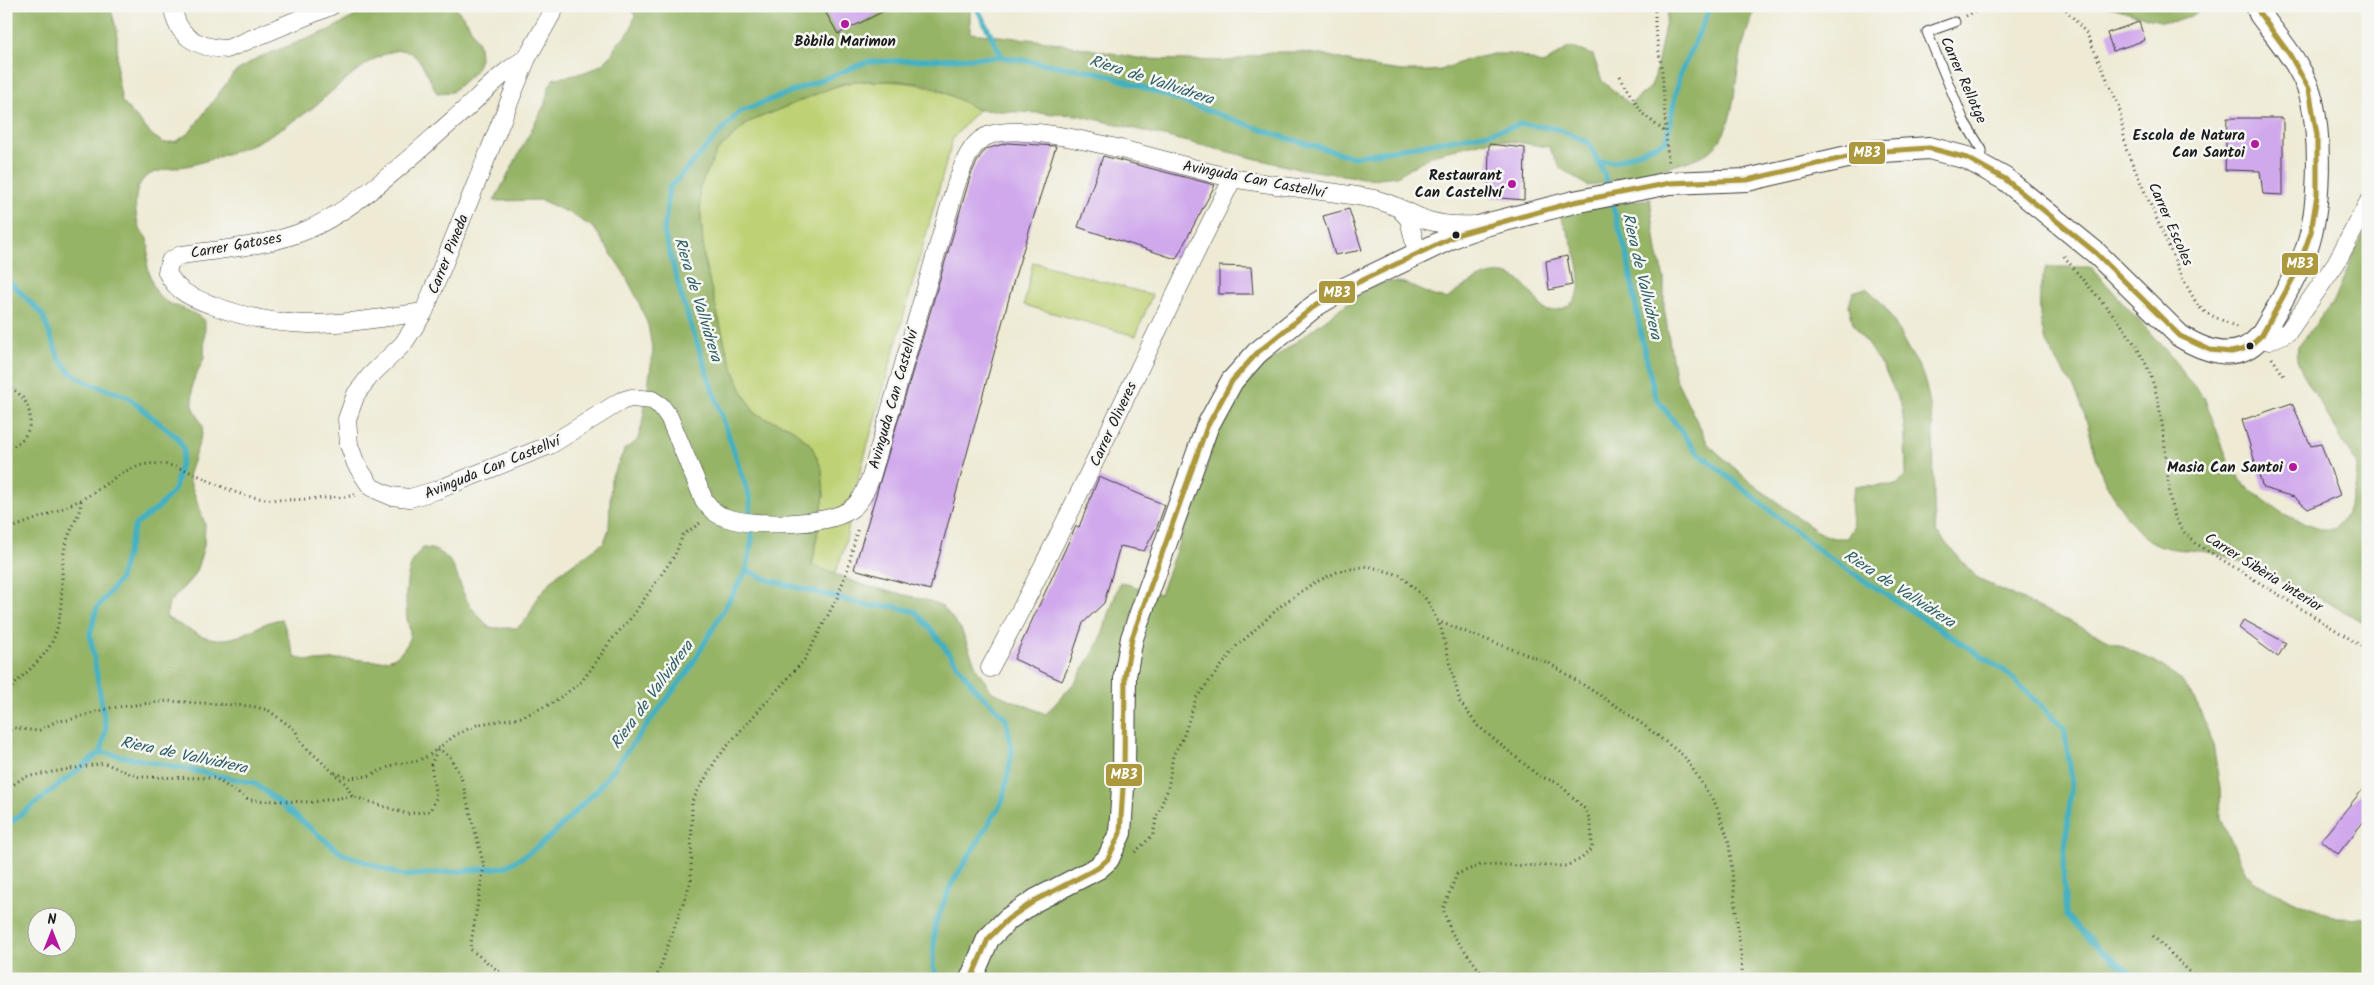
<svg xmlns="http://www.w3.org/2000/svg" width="2374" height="985" viewBox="0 0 2374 985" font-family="Kalam,sans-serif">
  <rect width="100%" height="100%" fill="#f6f6f2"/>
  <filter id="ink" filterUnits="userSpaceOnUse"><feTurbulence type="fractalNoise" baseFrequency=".02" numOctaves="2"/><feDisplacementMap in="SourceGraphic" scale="10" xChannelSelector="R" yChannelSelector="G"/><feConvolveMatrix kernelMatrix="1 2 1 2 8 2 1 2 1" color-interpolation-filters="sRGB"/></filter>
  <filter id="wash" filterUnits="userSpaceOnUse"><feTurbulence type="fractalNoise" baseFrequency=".0096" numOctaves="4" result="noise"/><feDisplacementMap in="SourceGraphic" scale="20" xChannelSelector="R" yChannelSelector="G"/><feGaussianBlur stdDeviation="1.12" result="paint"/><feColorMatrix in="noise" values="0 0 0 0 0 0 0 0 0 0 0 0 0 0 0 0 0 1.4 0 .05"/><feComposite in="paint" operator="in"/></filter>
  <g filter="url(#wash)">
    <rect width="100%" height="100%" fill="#eeead4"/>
    <path fill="#bed275" stroke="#6d7748" d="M855,81c57,0 73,0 123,29l-25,28 -95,342 -14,70 -9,23 -23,-8 12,-70 -13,-50 -21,-18 -25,-8 -11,-7 -13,-23 -14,-37 -23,-92 -5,-71 18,-38 32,-29 78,-33z
      M1033,262l119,33 -16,41 -112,-31z"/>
    <path fill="#96b466" stroke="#596841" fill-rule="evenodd" d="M6,6h104l7,25v44l5,27 31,34 11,7 13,-2 13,-9 44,-59 23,-15 70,-27 47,-25h80l13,15 12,24 1,14 -5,12 -23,21 -15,1c-8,-13 -17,-44 -37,-43 -28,2 -69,43 -90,60 -11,8 -23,15 -35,22 -23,15 -58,26 -84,33 -14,3 -33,4 -44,11 -15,10 -13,39 -7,53 2,4 5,6 7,10 4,8 -1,20 1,29 10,47 27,29 57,53l-1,37 -12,26 1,22 10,21 -1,7 -14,42 17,48 -1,22 -9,29 -26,28 -3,14c20,11 42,27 66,21 18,-4 31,-17 50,-19l13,38c21,8 35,1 56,2 13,1 30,4 42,-1 7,-3 15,-13 17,-20 1,-6 -2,-14 -3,-19 -2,-25 -3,-54 16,-71 33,2 32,29 44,53 6,10 15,18 23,27h27l10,-9 12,-24 18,-20 47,-33 5,-13 2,-51 14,-29 12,-8 5,-16 11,-72 -5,-28 -11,-27 -13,-25 -30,-45 -23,-14 -30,-14 -47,1 51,-97 3,-15 6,-11c17,-1 43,-7 55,-20 4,-4 5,-10 8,-14 14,-14 12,-9 18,-29l-7,-9h342v27l76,8 97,18 87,2 40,-9h31l28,4 43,11 30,4h27l12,-1 25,-10 27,-6h14l12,1 24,9 27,-17 23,8 9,26 28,23 20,-16 5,-12 14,-70h89c-13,21 -18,52 -22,77 -3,21 -6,47 -21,64 -14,17 -102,33 -127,39l-28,-18 -11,-21 -54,-8 -63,16 -35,21 -27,3 -76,-11 -216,-53 -100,-5 -39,-21 -15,-5 -26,-3h-43l-14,3 -92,38 -32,29 -18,38 5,71 23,92 14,37 13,23 11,6 25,9 21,18 11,24 2,26 -12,70 51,20 67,16 13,6 18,22 16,40 15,23 54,22 30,-33 23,-38 21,-61 40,12 46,-124 3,-16 16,-41 23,-35 121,-91c42,-15 43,7 78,12 18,-14 43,-33 67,-22 10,4 24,26 32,34 59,0 26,-70 12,-100l92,-12 7,52 7,28v28l11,70 33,67 43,39 67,49 15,6h14l6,-11 -2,-27 4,-14 42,-1 9,-11 -1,-39 -3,-27 -16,-36 -33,-49 -4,-17 4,-14 13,-4c21,16 29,36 41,59 5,9 11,16 15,26 18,50 8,107 14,159l42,47 178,83 24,17 17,24 16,41 7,45 1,30 25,54 10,10 52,24 29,10 31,1v61h-2362zM38,918h30v30h-30z
      M2103,6h101c-34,33 -64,4 -101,0z
      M2368,221v405c-33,-22 -68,-37 -104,-53 -14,-6 -28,-14 -42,-18 -39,-11 -64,6 -94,-37 -10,-15 -21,-30 -27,-46 -10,-27 -13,-56 -26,-82 -8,-15 -19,-28 -26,-42 -12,-24 -12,-56 -3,-81h45l87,97 7,12 19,21 25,66 16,23 37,27 13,6 27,10h13c16,-20 22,-38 22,-63l-54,-92 -6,-14 1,-14 36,-45z"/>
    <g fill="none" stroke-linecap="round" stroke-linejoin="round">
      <path stroke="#44b1c0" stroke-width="5.5" d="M976,6l26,51
        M1598,161l17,1 51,-21 13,-64 32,-71
        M1611,200l16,55 14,80 14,61 40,54 130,105 181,117 58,56 8,52 -9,88 3,48 35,34 39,29
        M6,281l6,3 30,30 17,44 12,15 17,10 38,13 52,42 6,12 -9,39 -17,19 -23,17 -15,54 -23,29 -7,26 16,95 -5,23
        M746,570l22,10 102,26h22l24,6 17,20 43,58 30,28 6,33 -9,49 -52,85 -16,40 -2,42 5,12
        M6,826l95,-74 154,31 86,70 62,23 102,-9 24,-14 22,-17 47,-47 91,-119 58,-101 5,-30 -2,-41 -66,-193 -20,-73 5,-44 70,-76 128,-50 135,-5 100,16 178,63 73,21 131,-23 38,-10 36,5 31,14 15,31 5,17"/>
    </g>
    <g id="blocks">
      <path fill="#d0a9ec" d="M822,6h72l-56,28z
        M2139,22l6,18 -32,11 -6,-18z
        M2227,118h56v77l-20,-1 -3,-23 -35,-1z
        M1007,143l49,3 -41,130 -85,314 -76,-21 117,-395 8,-16 7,-9z
        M1489,144l36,4 -1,52 -36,-3z
        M1103,156l112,29 -39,74 -98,-32z
        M1349,209l13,41 -27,5 -12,-39z
        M1567,256l5,29 -23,5 -3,-29z
        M1219,266l32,1 2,27h-34z
        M2292,403l19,43 10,-2 19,51 -32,14 -14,-12 -31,-9 -21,-68z
        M1099,477l66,28 -8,22 -13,24 -24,-5 -16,57 -21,20 -14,42 -7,16 -48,-22 62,-133 3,1z
        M2244,620l42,23 -8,14 -39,-29z
        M2368,783v33l-30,38 -17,-14z"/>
    </g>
  </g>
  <g filter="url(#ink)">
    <use href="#blocks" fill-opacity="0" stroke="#3c3b38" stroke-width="1"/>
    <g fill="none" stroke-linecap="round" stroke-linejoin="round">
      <defs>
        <path id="service" d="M1955,22l-28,10 37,89 18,29v15"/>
        <path id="minor" d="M173,6c2,31 26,42 54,43l104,-43
          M556,6l-29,52 -103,254 -21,32 -33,32 -14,18 -9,25 2,26 7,19 15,23 8,4 12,5 19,2 27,-8 113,-45 71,-44 10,-3 21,2 9,6 8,11 35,83c6,8 11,14 20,17 26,10 101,9 124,-6 14,-9 17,-20 23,-34l85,-292c6,-16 12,-39 29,-48 43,-22 195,30 247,41 47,9 95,12 142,21 20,5 34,14 52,21 16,5 32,6 49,5
          M1398,207l11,12 8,34
          M424,312c-79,11 -134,23 -212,-7 -19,-7 -36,-13 -45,-33l3,-11 11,-6c42,-6 88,-9 126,-25 49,-21 105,-74 145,-109 26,-22 46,-47 75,-63
          M2259,338l10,3 19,-9 48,-69 32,-60
          M990,668c87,-161 160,-328 243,-490"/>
        <path id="tertiary" d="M971,979l17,-40 20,-20 28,-19 62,-32 10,-9 12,-26 4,-61 1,-96 7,-38 75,-211 25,-46 25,-28 59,-48 22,-13 121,-58 26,-9 89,-23 96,-19 77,-3 122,-28 60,-4 38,10 38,21 91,74 84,83c24,15 57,27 79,2 7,-8 12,-20 18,-29 11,-20 22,-40 30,-61 13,-39 14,-107 5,-147 -7,-32 -33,-61 -52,-87l-3,-8"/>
      </defs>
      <use href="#service" stroke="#3c3b38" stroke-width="11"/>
      <use href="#minor" stroke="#3c3b38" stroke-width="19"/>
      <use href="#tertiary" stroke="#3c3b38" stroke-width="24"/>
      <path stroke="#3c3b38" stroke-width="3" stroke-dasharray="1 4" stroke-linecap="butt" d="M1655,6v20l7,45 6,91
        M2063,6l24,28 32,72 7,43 57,130 15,27 8,7 33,15
        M1966,16l18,-10
        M1620,76l23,38 22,18
        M2064,256c28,38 65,69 84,113 17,41 17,91 23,135l4,13 7,13 13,13 173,107
        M2272,358l12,18
        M6,386c31,12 33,53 0,63
        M6,530c25,-9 50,-18 74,-30 23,-11 41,-32 67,-36 34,-4 65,22 97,31 33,9 68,3 102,2l9,-2
        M1437,621l112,42 80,51 55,42 32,49 13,37 14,137
        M6,695c12,-17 30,-29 42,-46 20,-32 10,-68 17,-102 3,-15 16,-32 16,-47
        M6,733l8,-5 24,3 19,-10 12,-1 41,-12 57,-7 84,5 17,4 27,20 7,14 44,40 6,12
        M438,748l12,9 11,20 23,89 -14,83 39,30
        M335,773l14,5 19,-2 28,-12 21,-3 11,-5 29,-22 22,-10 43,-7 30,-14 27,-19 10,-12 23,-33 19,-21 44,-63 8,-20 17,-12
        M6,790l18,-13 80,-14 35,14 76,1 33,22 64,2 40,-6 55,18 23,-3 6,-13 -5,-33 7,-17
        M1135,852l18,-17 4,-20 11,-26 5,-34 10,-17 13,-40 41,-52 44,-40 31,-22 27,-13 29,-5 32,9 27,25 14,28 19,74 18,24 61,50 19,7 28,27 5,14 1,24 -11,11 -15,7 -85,-1 -24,9 -14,35 8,23 35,47
        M2153,936l39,38 14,5
        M656,979l35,-98 1,-80 24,-41 18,-22 71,-79 32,-61 11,-30 10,-41"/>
      <use href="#service" stroke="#fff" stroke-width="9"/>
      <use href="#minor" stroke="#fff" stroke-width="18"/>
      <use href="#tertiary" stroke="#fff" stroke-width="22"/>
      <defs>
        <path id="bus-1" d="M971,979l17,-40 20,-20 28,-19 62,-32 10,-9 12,-26 4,-61 1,-96 7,-38 75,-211 25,-46 25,-28 59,-48 22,-13 121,-58 115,-32 96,-19 77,-3 122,-28 60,-4 38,10 38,21 91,74 84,83 30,14 21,2 10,-2 9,-4 12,-11 35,-64 14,-39 6,-37v-60l-8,-46 -19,-34 -30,-41 -3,-8"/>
      </defs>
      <use href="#bus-1" stroke="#f6f6f2" stroke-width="9"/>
      <use href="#bus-1" stroke="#ac983d" stroke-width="5"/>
    </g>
  </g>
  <g fill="#b5179e" stroke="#f6f6f2" stroke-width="2">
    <circle cx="845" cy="24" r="5"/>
    <circle cx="2255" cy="144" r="5"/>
    <circle cx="1512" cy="184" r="5"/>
    <circle cx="2293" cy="467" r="5"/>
  </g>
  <g fill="#1c1c1c" stroke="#f6f6f2" stroke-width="2">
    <circle cx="1456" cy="235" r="4.5"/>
    <circle cx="2250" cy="346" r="4.5"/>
  </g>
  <g text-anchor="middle" stroke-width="5" stroke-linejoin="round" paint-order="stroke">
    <g font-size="15" font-weight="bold" fill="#1c1c1c" stroke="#f6f6f2" text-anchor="end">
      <text x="845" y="46" text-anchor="middle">Bòbila Marimon</text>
      <text x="2245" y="140">Escola de Natura<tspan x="2245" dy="17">Can Santoi</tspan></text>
      <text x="1502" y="180">Restaurant<tspan x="1502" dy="17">Can Castellví</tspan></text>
      <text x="2283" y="472">Masia Can Santoi</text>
    </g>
    <g font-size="15" fill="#1c1c1c" stroke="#f6f6f2">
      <text transform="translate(1964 80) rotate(66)" y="5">Carrer Rellotge</text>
      <text transform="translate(1254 179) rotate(11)" y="5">Avinguda Can Castellví</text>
      <text transform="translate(2171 224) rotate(66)" y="5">Carrer Escoles</text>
      <text transform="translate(236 245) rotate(-10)" y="5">Carrer Gatoses</text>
      <text transform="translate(448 254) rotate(-68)" y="5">Carrer Pineda</text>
      <text transform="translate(893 399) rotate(-74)" y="5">Avinguda Can Castellví</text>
      <text transform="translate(1113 424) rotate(-65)" y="5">Carrer Oliveres</text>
      <text transform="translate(492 467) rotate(-22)" y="5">Avinguda Can Castellví</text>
      <text transform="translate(2264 572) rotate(32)" y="5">Carrer Sibèria interior</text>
    </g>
    <g font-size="16" font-style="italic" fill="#2e5f66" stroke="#f6f6f2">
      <text transform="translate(1152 79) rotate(18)" y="6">Riera de Vallvidrera</text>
      <text transform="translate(1643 276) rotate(77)" y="6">Riera de Vallvidrera</text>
      <text transform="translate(699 299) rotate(73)" y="6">Riera de Vallvidrera</text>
      <text transform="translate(1900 588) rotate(33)" y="6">Riera de Vallvidrera</text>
      <text transform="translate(651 694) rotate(-54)" y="6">Riera de Vallvidrera</text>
      <text transform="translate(184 754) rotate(12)" y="6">Riera de Vallvidrera</text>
    </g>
  </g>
  <g stroke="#f6f6f2" stroke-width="2">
    <rect x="1848" y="141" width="38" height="24" rx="5" fill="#ac983d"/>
    <rect x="2281" y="252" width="38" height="24" rx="5" fill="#ac983d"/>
    <rect x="1318" y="280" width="38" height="24" rx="5" fill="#ac983d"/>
    <rect x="1105" y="763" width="38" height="24" rx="5" fill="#ac983d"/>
  </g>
  <g font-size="14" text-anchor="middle" font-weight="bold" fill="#fff">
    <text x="1867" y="157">MB3</text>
    <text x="2300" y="268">MB3</text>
    <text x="1337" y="297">MB3</text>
    <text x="1124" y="779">MB3</text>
  </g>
  <rect width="2374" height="985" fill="none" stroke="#f6f6f2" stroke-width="25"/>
  <g transform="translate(52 932)"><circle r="24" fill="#f6f6f2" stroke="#9f9f9c"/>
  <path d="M0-4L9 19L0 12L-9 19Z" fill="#b5179e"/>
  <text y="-8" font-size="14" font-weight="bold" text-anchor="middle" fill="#1c1c1c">N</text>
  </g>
</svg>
